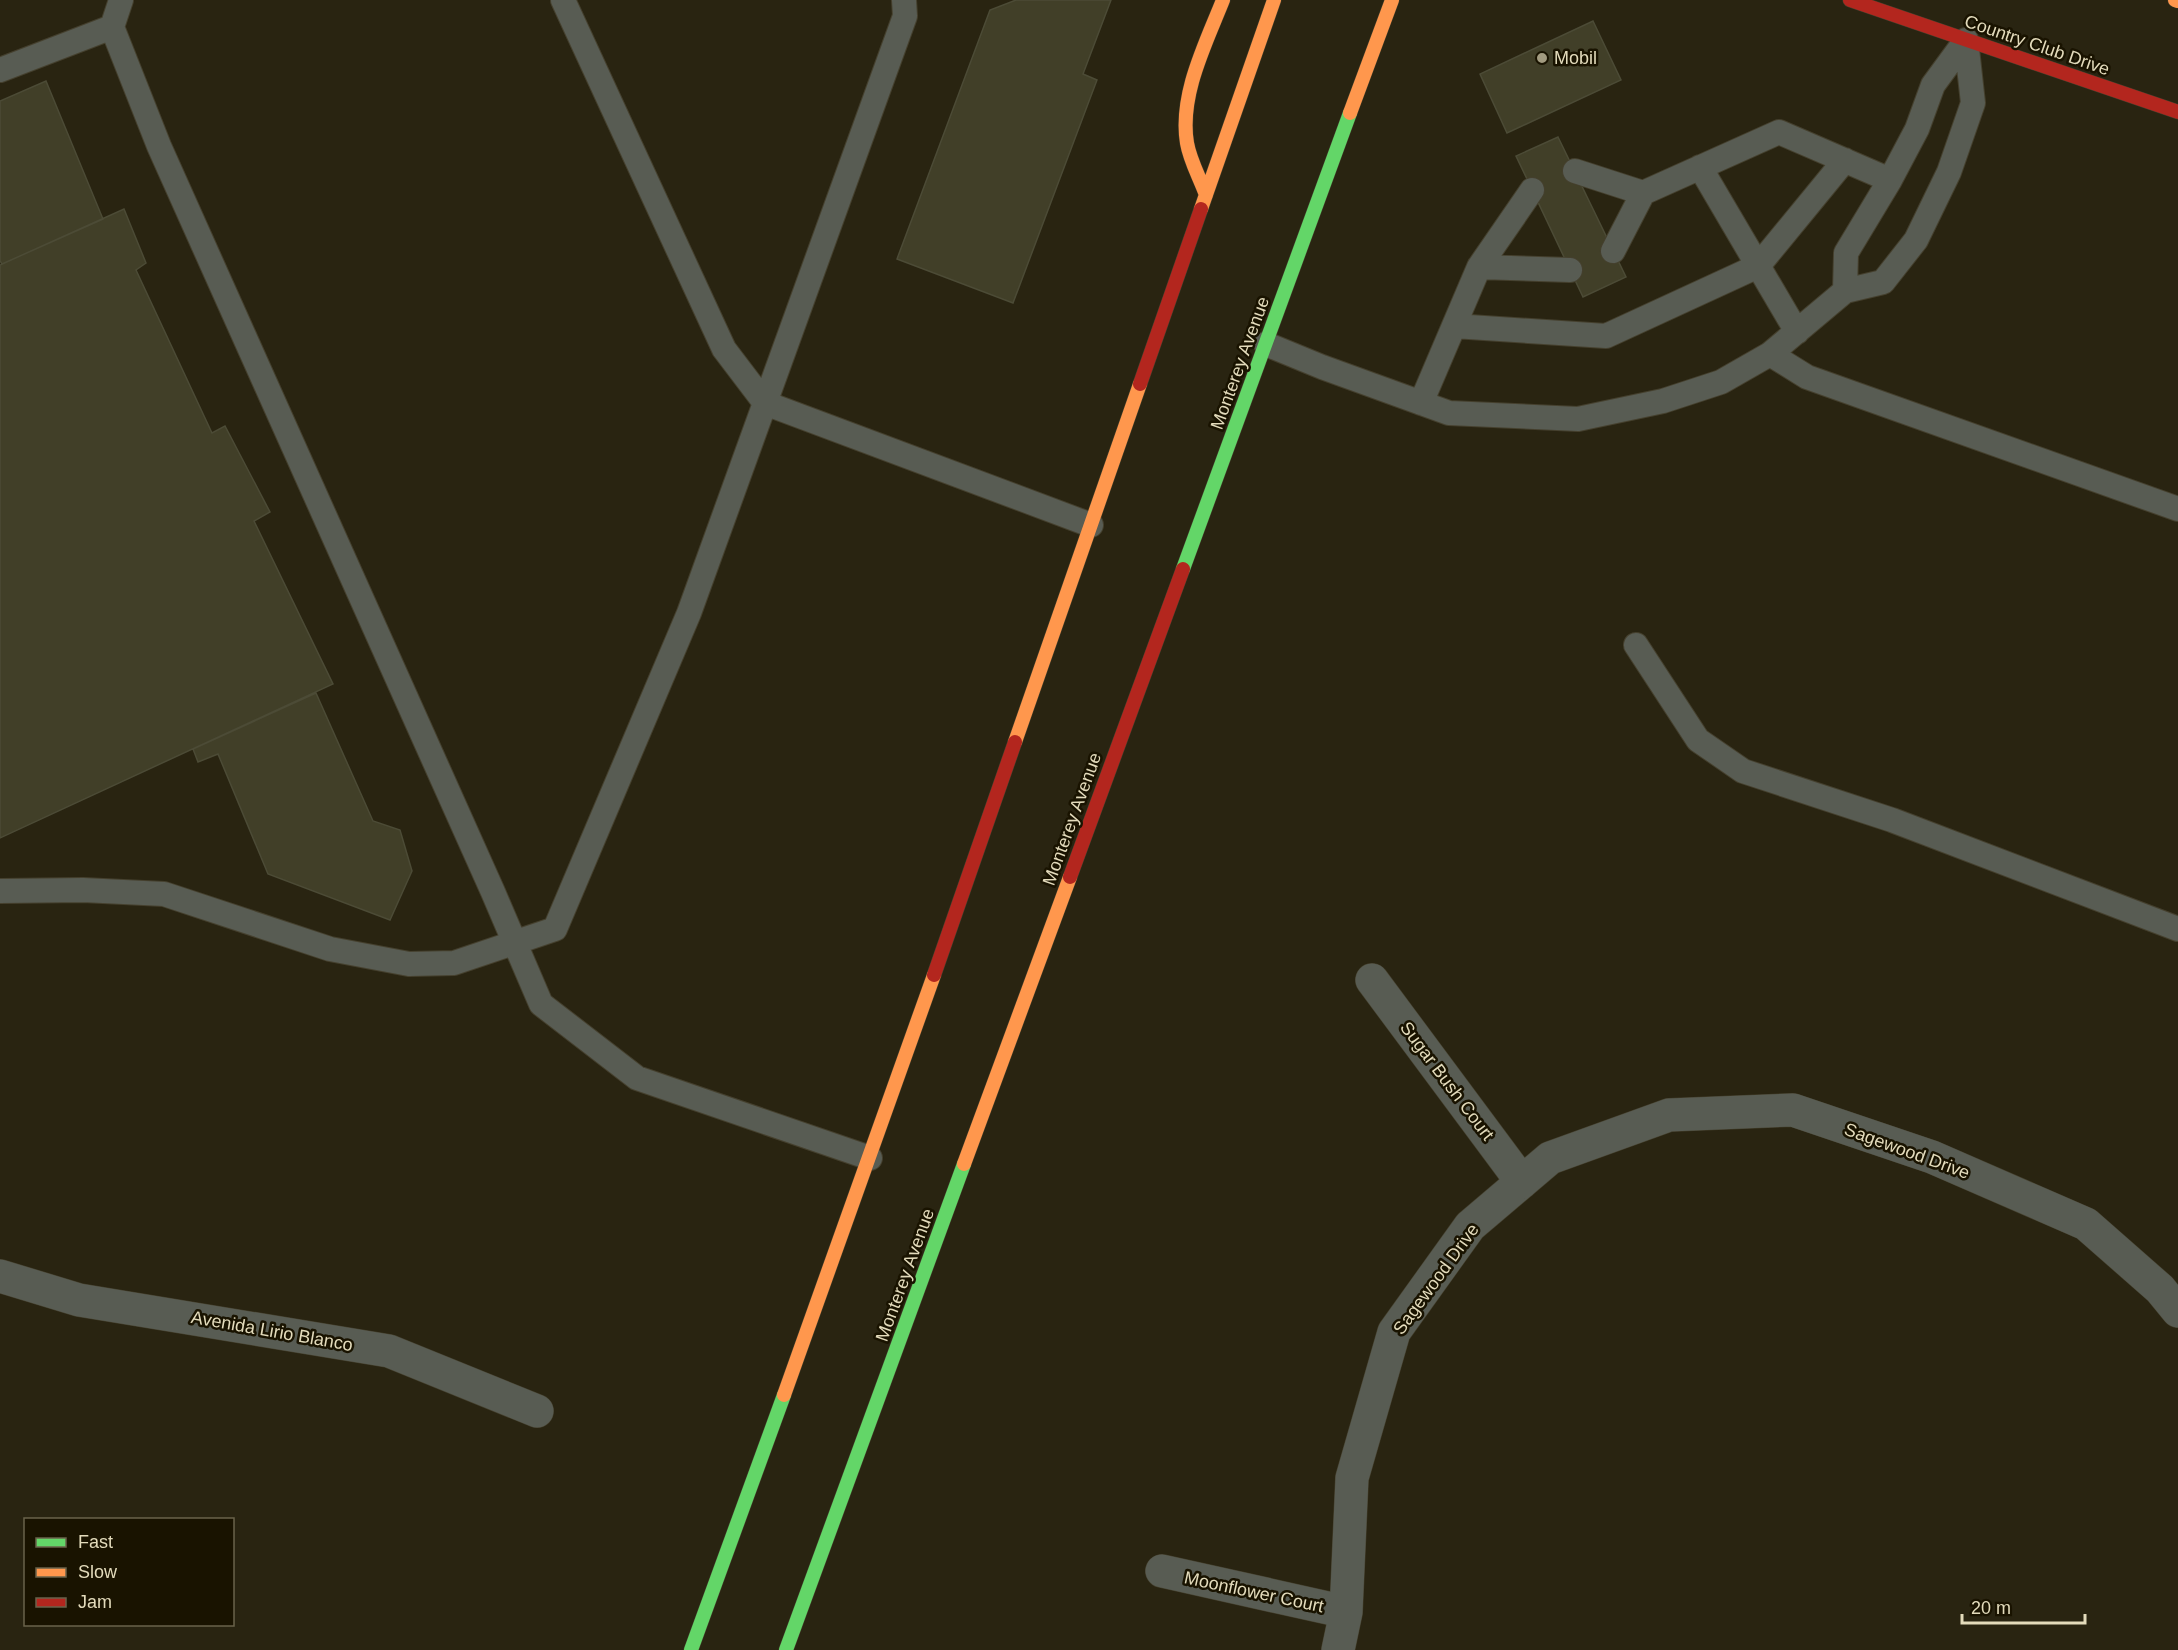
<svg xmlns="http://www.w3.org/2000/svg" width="2178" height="1650" viewBox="0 0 2178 1650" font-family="Helvetica,sans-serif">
  <rect width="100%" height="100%" fill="#292411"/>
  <path fill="#413f28" stroke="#4c4b36" stroke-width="1.5" d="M1016,0h95l-28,74 14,6 -84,223 -116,-44 93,-249z
    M1593,21l28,59 -114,53 -27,-59z
    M46,81l57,138 -101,45 -2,-3v-160z
    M1558,137l68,140 -43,20 -67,-141z
    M124,209l22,54 -10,7 76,163 13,-7 45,86 -16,9 79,163 -333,154v-573z
    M316,693l57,128 27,9 12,41 -22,49 -122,-46 -50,-120 -20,8 -5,-13z"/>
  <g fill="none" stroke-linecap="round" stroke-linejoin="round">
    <defs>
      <path id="lane" d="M121,0l-9,27 47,119 334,746 48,112 96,74 233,80
        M563,0l161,349 41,54 326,122
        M0,70l112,-43
        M1700,167l97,165
        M1575,171l68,22
        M1613,251l30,-58 136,-61 111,48
        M1479,267l53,-77
        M1845,291l1,-38 44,-73 27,-51 16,-44 33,-45
        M1454,326l152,10 152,-70 87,-106
        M1266,344l56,23 127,46 129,6 85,-18 58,-19 49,-28 75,-63 38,-9 33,-42 33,-68 24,-69 -7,-63
        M1770,354l37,23 371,132
        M1421,403l58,-136 91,3
        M1636,645l62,95 45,31 149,49 286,109
        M0,891l83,-1 81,4 166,55 79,15 45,-1 101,-34 134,-316 216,-597 -1,-16"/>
      <path id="street" d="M1372,980l150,202
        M0,1276l79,24 310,51 148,60
        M1162,1571l184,41
        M1338,1650l8,-38 6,-134 42,-146 76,-106 80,-68 119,-43 124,-5 139,47 154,67 74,65 18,22"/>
      <path id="fast" d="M1183,569l167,-456
        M691,1650l93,-255
        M786,1650l178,-486"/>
      <path id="slow" d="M2175,0l3,1
        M1350,113l42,-113
        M1206,195c-6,-17 -16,-34 -19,-52 -8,-48 19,-100 36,-143
        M1201,209l73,-209
        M1015,742l125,-358
        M964,1164l106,-287
        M784,1395l150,-420"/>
      <path id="jam" d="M1850,0l328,112
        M1140,384l61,-175
        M1070,877l113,-308
        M934,975l81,-233"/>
    </defs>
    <use href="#lane" stroke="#45402e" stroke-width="26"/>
    <use href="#street" stroke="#45402e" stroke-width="34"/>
    <use href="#fast" stroke="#45402e" stroke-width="15"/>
    <use href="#slow" stroke="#45402e" stroke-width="15"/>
    <use href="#jam" stroke="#45402e" stroke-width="15"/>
    <use href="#lane" stroke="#585c53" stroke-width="24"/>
    <use href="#street" stroke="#585c53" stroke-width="33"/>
    <use href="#fast" stroke="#63d668" stroke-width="14"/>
    <use href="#slow" stroke="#ff974d" stroke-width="14"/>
    <use href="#jam" stroke="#b3261e" stroke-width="14"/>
  </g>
  <circle fill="#a29b80" stroke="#191300" stroke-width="2" cx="1542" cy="58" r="6"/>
  <g text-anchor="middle" stroke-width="5" stroke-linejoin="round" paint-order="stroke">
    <g font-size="18" fill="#e3dbbb" stroke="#191300">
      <text transform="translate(2037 45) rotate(19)" y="6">Country Club Drive</text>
      <text transform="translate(1240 363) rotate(-70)" y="6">Monterey Avenue</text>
      <text transform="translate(1072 819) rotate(-70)" y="6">Monterey Avenue</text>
      <text transform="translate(1447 1081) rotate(53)" y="6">Sugar Bush Court</text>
      <text transform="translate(1907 1151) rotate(20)" y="6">Sagewood Drive</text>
      <text transform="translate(905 1275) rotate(-70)" y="6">Monterey Avenue</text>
      <text transform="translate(1436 1279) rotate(-54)" y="6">Sagewood Drive</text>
      <text transform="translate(272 1331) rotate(10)" y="6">Avenida Lirio Blanco</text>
      <text transform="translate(1254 1592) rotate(12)" y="6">Moonflower Court</text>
    </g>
    <g font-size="18" fill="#e3dbbb" stroke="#191300" text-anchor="start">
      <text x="1554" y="64">Mobil</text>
    </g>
  </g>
  <rect x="24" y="1518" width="210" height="108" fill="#191300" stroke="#6a634b" stroke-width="1.5"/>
  <rect x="36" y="1538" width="30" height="9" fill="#63d668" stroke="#6a634b" stroke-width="1.5"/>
  <text x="78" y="1548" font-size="18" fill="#e3dbbb">Fast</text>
  <rect x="36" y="1568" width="30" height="9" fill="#ff974d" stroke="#6a634b" stroke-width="1.5"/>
  <text x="78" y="1578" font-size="18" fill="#e3dbbb">Slow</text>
  <rect x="36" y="1598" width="30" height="9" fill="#b3261e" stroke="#6a634b" stroke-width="1.5"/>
  <text x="78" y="1608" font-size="18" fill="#e3dbbb">Jam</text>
  <path d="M1962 1614v9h123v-9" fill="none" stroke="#e3dbbb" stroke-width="3"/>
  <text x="1971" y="1614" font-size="18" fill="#e3dbbb" stroke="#191300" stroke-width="4.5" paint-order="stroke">20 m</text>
</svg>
